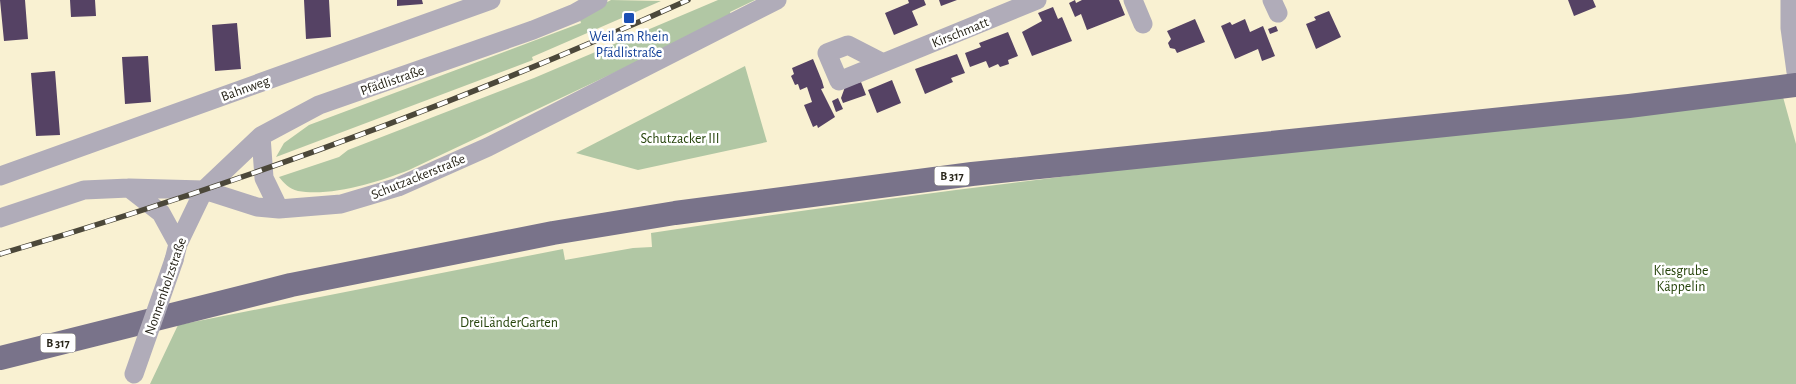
<svg xmlns="http://www.w3.org/2000/svg" width="1796" height="384" viewBox="0 0 1796 384" font-family="'Alegreya Sans',sans-serif">
  <rect width="100%" height="100%" fill="#f9f1d2"/>
  <path fill="#b1c7a4" d="M611,0l50,1 -129,56 1,3 -257,97 8,-14 25,-18 272,-102 -2,-6z
    M718,0h37l-25,12 2,5 -323,153c-30,12 -79,27 -111,21 -9,-2 -14,-8 -19,-14l60,-20 9,-7 186,-72z
    M745,66l22,76 -129,28 -62,-17z
    M1783,97l13,47v240h-1646l28,-59 385,-76 2,11 68,-12 19,-1 -1,-14c376,-58 754,-95 1132,-136z"/>
  <path fill="#554264" d="M0,0h25l3,39 -24,2z
    M70,0h25l1,16 -25,1z
    M304,0h25l2,37 -25,2z
    M397,0h25l1,4 -26,2z
    M908,0h16l2,5 -14,6 6,14 -24,10 -9,-22 24,-10z
    M939,0h18l-16,6z
    M1075,0l1,3 6,-3h37l6,15 -38,15 -6,-16 -6,3 -6,-14z
    M1568,0h25l3,7 -22,9z
    M1053,7l5,12 4,-2 10,24 -40,15 -10,-24 20,-11 -4,-8z
    M1329,11l12,26 -25,12 -10,-25 10,-4 -2,-3z
    M1195,19l10,23 -28,11 -2,-4 -5,-1 -2,-5 3,-4 -4,-8z
    M1245,19l5,13 13,-6 12,30 -13,5 -4,-12 -23,10 -14,-33 9,-4 2,3z
    M237,23l4,46 -26,2 -3,-46z
    M1276,26l2,5 -8,3 -2,-5z
    M1008,32l10,24 -10,4 1,4 -9,3 -2,-3 -9,4 -3,-7 -16,6 -5,-14 16,-6 -2,-4z
    M957,54l8,19 -14,5 2,4 -28,12 -10,-25z
    M148,56l3,46 -26,2 -3,-47z
    M813,59l9,22 2,7 -3,1 14,28 -17,11 -1,-3 -4,2 -9,-22 8,-3 -5,-15 -7,3 -2,-6 -3,1 -4,-9 3,-2 -2,-6z
    M55,71l5,64 -24,1 -5,-63z
    M892,80l9,23 -24,10 -9,-23z
    M861,82l5,13 -23,8 -2,-5 4,-11z
    M838,98l5,11 -7,3 -4,-11z"/>
  <g fill="none" stroke-linecap="round" stroke-linejoin="round">
    <path stroke="#b0acb9" stroke-width="19" d="M1133,0l10,24
      M1272,0l6,13
      M1790,0v28l6,44
      M883,63l-35,-18 -21,8 12,28 198,-81
      M261,136l3,42 15,31
      M0,176l491,-176
      M129,188l32,25 17,31
      M0,218l84,-28 45,-2 75,2 53,17 22,2 62,-5 57,-17 90,-40 289,-147
      M174,260l4,-16 26,-54 57,-54 58,-31 214,-75 42,-17 23,-13"/>
    <path stroke="#79738a" stroke-width="24" d="M0,358l291,-73 262,-52 122,-20 297,-39 657,-68 167,-21"/>
    <defs>
      <path id="rail" d="M0,254c235,-69 465,-153 688,-254"/>
    </defs>
    <use href="#rail" stroke="#4c483a" stroke-width="5.5"/>
    <use href="#rail" stroke="#fff" stroke-width="4" stroke-dasharray="11" stroke-linecap="butt"/>
    <path stroke="#b0acb9" stroke-width="19" d="M134,374l40,-114"/>
  </g>
  <rect fill="#1a4fb4" stroke="#fff" stroke-width="2" x="623" y="12" width="12" height="12" rx="2.5"/>
  <g text-anchor="middle" stroke-width="5" stroke-linejoin="round" paint-order="stroke">
    <g fill="#fff" stroke="#68665f" stroke-width="1">
      <rect x="934.5" y="166.5" width="35" height="19" rx="4"/>
      <rect x="40.5" y="333.5" width="35" height="19" rx="4"/>
    </g>
    <g font-size="12" font-weight="bold" fill="#28251a">
      <text x="952" y="180">B 317</text>
      <text x="58" y="347">B 317</text>
    </g>
    <g font-size="14" fill="#28251a" stroke="#fff">
      <text transform="translate(960 32) rotate(-22)" y="5">Kirschmatt</text>
      <text transform="translate(392 80) rotate(-19)" y="5">Pfädlistraße</text>
      <text transform="translate(245 88) rotate(-20)" y="5">Bahnweg</text>
      <text transform="translate(418 176) rotate(-22)" y="5">Schutzackerstraße</text>
      <text transform="translate(165 286) rotate(-71)" y="5">Nonnenholzstraße</text>
    </g>
    <g font-size="14" fill="#164399" stroke="#fff">
      <text x="629" y="41">Weil am Rhein<tspan x="629" dy="16">Pfädlistraße</tspan></text>
    </g>
    <g font-size="14" fill="#27450c" stroke="#fff">
      <text x="680" y="143">Schutzacker III</text>
      <text x="1681" y="275">Kiesgrube<tspan x="1681" dy="16">Käppelin</tspan></text>
      <text x="509" y="327">DreiLänderGarten</text>
    </g>
  </g>
</svg>
